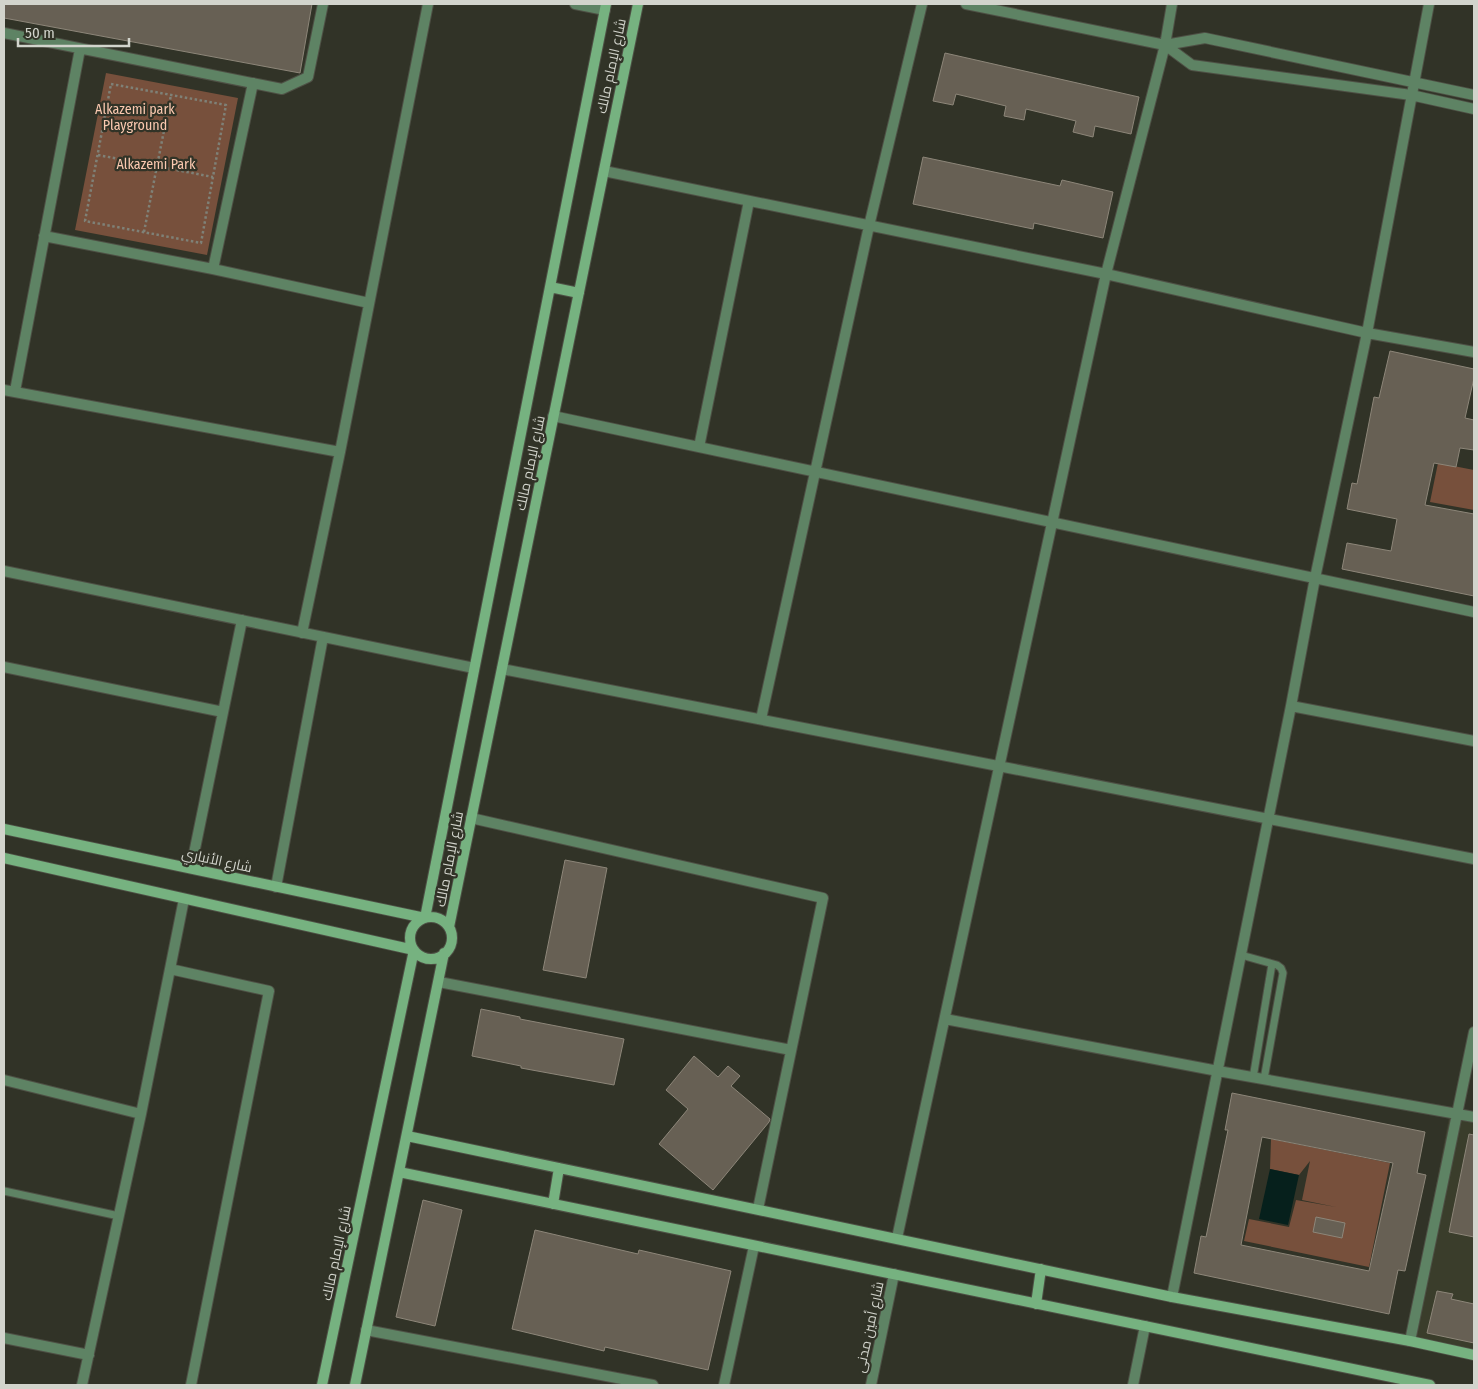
<svg xmlns="http://www.w3.org/2000/svg" width="1478" height="1389" viewBox="0 0 1478 1389" font-family="'Fira Sans Condensed',Cairo,sans-serif">
  <rect width="100%" height="100%" fill="#313327"/>
  <path fill="#3a3d2b" d="M1449,1117l25,5v229l-67,-14z"/>
  <path fill="#77503c" d="M106,73l132,25 -31,157 -132,-25z
    M1438,463l36,7v40l-44,-8z
    M1271,1139l119,24 -21,104 -125,-26 5,-22 40,8 7,-27 40,7 -34,-7 8,-39 -11,14 -29,-6z"/>
  <path fill="#06201c" d="M1270,1169l29,6 -11,50 -29,-6z"/>
  <path fill="#676054" stroke="#8d8679" fill-rule="evenodd" d="M4,4h308l-12,69 -296,-55z
    M945,53l194,44 -8,37 -36,-8 -2,11 -20,-5 3,-11 -50,-12 -2,11 -20,-4 2,-10 -50,-12 -3,11 -20,-4z
    M923,157l137,29 2,-6 51,12 -10,46 -69,-15 -1,6 -120,-25z
    M1390,351l84,18v9l-9,40 9,2v30l-14,-2 -4,19 -22,-4 -9,42 49,9v82l-132,-27 5,-26 44,8 6,-32 -50,-10 5,-26 5,1 17,-87 5,1z
    M565,860l42,8 -21,110 -43,-8z
    M481,1009l39,8v2l104,20 -10,46 -93,-17v-2l-49,-10z
    M694,1056l24,21 10,-11 12,10 -9,10 39,33 -1,3 -56,68 -54,-46 29,-35 -22,-19z
    M1232,1093l193,39 -8,41 9,2 -21,96 -7,-1 -9,44 -195,-41 7,-37 5,1 22,-107h-3zM1262,1137l131,26 -24,108 -128,-26z
    M1469,1134l5,1v102l-25,-5z
    M423,1200l39,10 -27,116 -39,-9z
    M1316,1217l29,6 -3,15 -29,-6z
    M535,1230l103,24 1,-4 92,21 -23,99 -103,-23 -1,4 -92,-22z
    M1437,1291l16,3 -2,5 23,5v39l-47,-10z"/>
  <g fill="none" stroke-linecap="round" stroke-linejoin="round">
    <defs>
      <path id="lane" d="M1241,955l36,10 4,3 2,5 -19,106
        M1253,1078l19,-114
        M4,1191l115,25"/>
      <path id="street" d="M575,4l30,6
        M966,4l199,41 40,-7 269,57
        M4,33l278,56 26,-12 15,-73
        M1165,45l27,20 219,30 63,14
        M604,171l502,103 261,59 62,-329
        M44,236l169,33 156,34
        M213,269l40,-186
        M4,390l336,62
        M15,391l65,-342
        M553,416l921,196
        M699,447l50,-246
        M4,571l470,97
        M302,633l38,-181 88,-448
        M4,667l219,45
        M502,669l972,190
        M1291,706l24,-128 52,-245 107,19
        M761,719l108,-493 53,-222
        M471,818l352,80 -65,311
        M191,868l51,-248
        M276,887l47,-250
        M170,969l99,22 -78,394
        M439,982l352,68
        M945,1019l273,52 256,46
        M4,1080l137,34
        M897,1238l209,-964 59,-229 7,-41
        M1172,1297l119,-591 183,35
        M366,1330l287,55
        M4,1338l85,17
        M1410,1341l64,-309
        M82,1385l59,-271 43,-215
        M724,1385l30,-139
        M871,1385l23,-111
        M1133,1385l12,-59"/>
      <path id="secondary" d="M550,287l29,6
        M4,829l421,89 181,-914
        M4,858l410,92 -92,435
        M410 938a21 21 0 1 1 42 0a21 21 0 1 1-42 0Z
        M449,927l189,-923
        M407,1136l765,161 238,44 64,14
        M399,1172l1031,213
        M553,1204l6,-36
        M1036,1304l5,-35
        M355,1385l89,-432"/>
    </defs>
    <use href="#lane" stroke="#4e5045" stroke-width="9"/>
    <use href="#street" stroke="#4e5045" stroke-width="12"/>
    <use href="#secondary" stroke="#4e5045" stroke-width="12"/>
    <path stroke="#7f8177" stroke-width="2.5" stroke-dasharray="2.5 2.5" stroke-linecap="butt" d="M111,84l115,21 -25,138 -116,-22z
      M98,155l115,22
      M144,232l27,-137"/>
    <use href="#lane" stroke="#5e8364" stroke-width="7"/>
    <use href="#street" stroke="#5e8364" stroke-width="10"/>
    <use href="#secondary" stroke="#76b280" stroke-width="10"/>
  </g>
  <g text-anchor="middle" stroke-width="4.5" stroke-linejoin="round" paint-order="stroke">
    <g font-size="14" fill="#d2d4cc" stroke="#313327">
      <text transform="translate(611 66) rotate(-78)" y="5">شارع الإمام مالك</text>
      <text transform="translate(530 463) rotate(-78)" y="5">شارع الإمام مالك</text>
      <text transform="translate(449 859) rotate(-79)" y="5">شارع الإمام مالك</text>
      <text transform="translate(217 860) rotate(12)" y="5">شارع الأنباري</text>
      <text transform="translate(336 1253) rotate(-78)" y="5">شارع الإمام مالك</text>
      <text transform="translate(869 1327) rotate(-78)" y="5">شارع أمين مدنى</text>
    </g>
    <g font-size="14" fill="#fbc9b0" stroke="#313327">
      <text x="135" y="114">Alkazemi park<tspan x="135" dy="16">Playground</tspan></text>
      <text x="156" y="169">Alkazemi Park</text>
    </g>
  </g>
  <rect width="1478" height="1389" fill="none" stroke="#d2d4cc" stroke-width="10"/>
  <path d="M18 38v8h111v-8" fill="none" stroke="#d2d4cc" stroke-width="2.5"/>
  <text x="25" y="38" font-size="15" fill="#d2d4cc" stroke="#313327" stroke-width="4" paint-order="stroke">50 m</text>
</svg>
